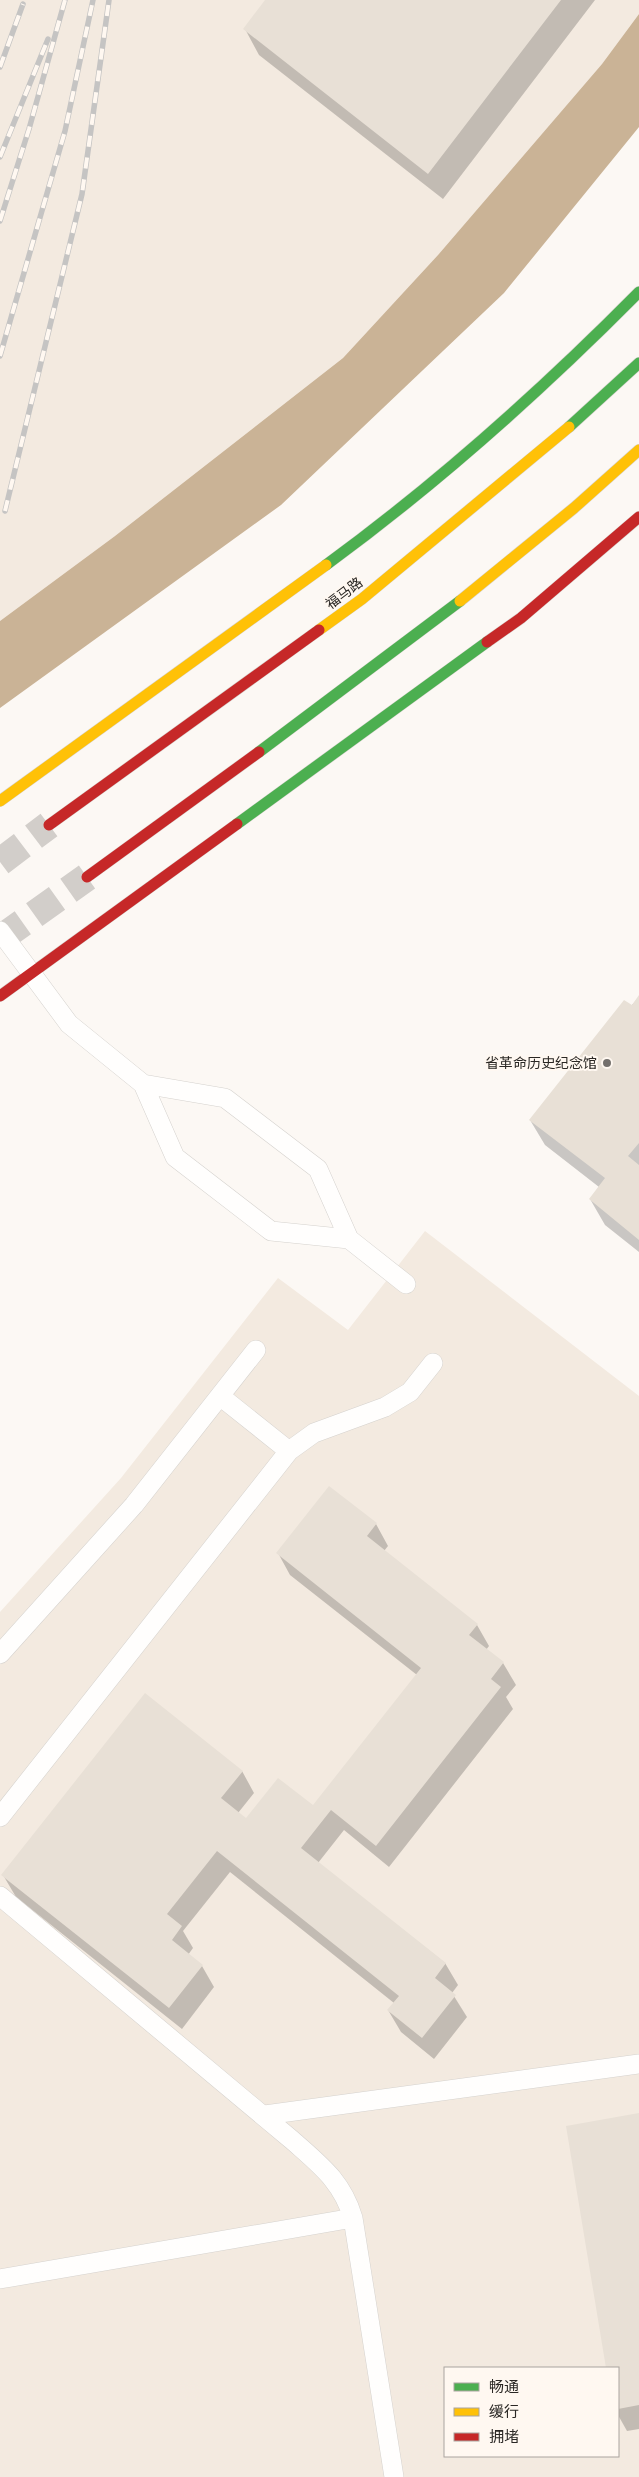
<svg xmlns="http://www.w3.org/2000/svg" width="639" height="2477" viewBox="0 0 639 2477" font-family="'Libre Baskerville','Noto Sans SC',serif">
  <rect width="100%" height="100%" fill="#fcf8f4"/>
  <path fill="#f3eae0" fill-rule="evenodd" d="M0,0h639v14l-37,50 -164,191 -95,103 -228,178 -115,85z
    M425,1231l214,165v1081h-639v-865l121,-134 157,-200 70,52zM445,2368h173v88h-173z"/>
  <path fill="#cab396" d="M639,14v113l-135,166 -223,212 -281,203v-87l115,-85 228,-178 95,-103 164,-191z"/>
  <path fill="#0003" d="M266,0h329l-152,199 -184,-144 -14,-26z
    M639,997v255l-34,-27 -15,-26 9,-12 -54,-42 -15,-25z
    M376,1524l12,22 -4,5 93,74 12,21 -3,4 17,13 13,22 -10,12 7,12 -124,158 -45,-37 -26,33 127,100 13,22 -6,8 15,24 -33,42 -33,-27 -13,-22 6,-7 -164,-131 -47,59 10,17 -5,7 14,11 12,21 -32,42 -166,-132 -13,-22 239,-104 12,22 -16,20 8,6 67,-12 104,-132 -127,-100 -12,-22z
    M639,2114v315l-12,2 -9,-16v-47h-10l-41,-241z"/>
  <path fill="#e8e0d6" d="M265,0h296l-133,174 -185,-145z
    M639,995v148l-11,13 11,9v75l-50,-41 16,-21 -76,-58 95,-120 8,5z
    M329,1486l48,37 -10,13 111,88 -9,11 35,27 -13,17 10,8 -125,159 -45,-36 -30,38 145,115 -11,15 21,17 -34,43 -35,-28 12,-14 -182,-145 -50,63 15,12 -10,14 31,25 -34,43 -168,-133 144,-182 98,78 -22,27 25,20 32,-40 35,27 108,-137 -145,-115z
    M639,2113v292l-21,4v-41h-12l-40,-242z"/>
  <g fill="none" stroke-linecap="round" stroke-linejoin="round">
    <path stroke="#d2ceca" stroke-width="28" stroke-dasharray="28 14" stroke-linecap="butt" d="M0,862l49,-37
      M0,939l87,-62"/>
    <defs>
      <path id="lane" d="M0,931l69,93 74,60 32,73 96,74 78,8
        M143,1084l82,14 93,71 31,70 57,45
        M220,1396l69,55
        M0,1654l134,-149 122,-155
        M0,1817l289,-366 25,-18 71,-26 25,-15 23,-29
        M0,1896l292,244c28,25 50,41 61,78
        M265,2115l374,-51
        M0,2279l353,-61 41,259"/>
      <path id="fast" d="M569,427l70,-64
        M326,565c112,-82 215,-174 313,-273
        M259,752l201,-151
        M237,824l250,-182"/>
      <path id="slow" d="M460,601l114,-93 65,-58
        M319,630l43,-31 207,-172
        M0,801l326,-236"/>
      <path id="jam" d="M487,642l34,-24 118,-101
        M49,825l270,-195
        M87,877l172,-125
        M0,996l237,-172"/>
    </defs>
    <use href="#lane" stroke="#d5d2ce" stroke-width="20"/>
    <use href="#fast" stroke="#d5d2ce" stroke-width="12"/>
    <use href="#slow" stroke="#d5d2ce" stroke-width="12"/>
    <use href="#jam" stroke="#d5d2ce" stroke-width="12"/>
    <use href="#lane" stroke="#fffefd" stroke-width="19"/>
    <use href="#fast" stroke="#4caf50" stroke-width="11"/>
    <use href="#slow" stroke="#ffc107" stroke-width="11"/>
    <use href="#jam" stroke="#c62828" stroke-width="11"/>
    <defs>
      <path id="rail" d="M0,67l23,-63
        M0,157l48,-118
        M0,221l29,-92 36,-129
        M0,356l65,-225 28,-131
        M5,511l77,-317 27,-194"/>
    </defs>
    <use href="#rail" stroke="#c5c4c3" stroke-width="5.5"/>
    <use href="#rail" stroke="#fff8f1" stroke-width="4" stroke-dasharray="11" stroke-linecap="butt"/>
  </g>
  <circle fill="#74706d" stroke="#fff8f1" stroke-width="2" cx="607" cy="1063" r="5"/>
  <g text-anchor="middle" stroke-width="4" stroke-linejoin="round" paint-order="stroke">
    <g font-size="14" fill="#2a2724" stroke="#fff8f1">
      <text transform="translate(344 593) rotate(-37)" y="5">福马路</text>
    </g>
    <g font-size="14" fill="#2a2724" stroke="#fff8f1" text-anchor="end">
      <text x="597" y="1068">省革命历史纪念馆</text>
    </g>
  </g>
  <rect x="444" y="2367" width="175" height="90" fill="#fff8f1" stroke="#aaa49f"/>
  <rect x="454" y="2383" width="25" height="8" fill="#4caf50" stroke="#aaa49f"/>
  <text x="489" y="2392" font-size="15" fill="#2a2724">畅通</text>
  <rect x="454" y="2408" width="25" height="8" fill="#ffc107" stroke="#aaa49f"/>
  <text x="489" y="2417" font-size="15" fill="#2a2724">缓行</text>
  <rect x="454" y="2433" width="25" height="8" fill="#c62828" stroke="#aaa49f"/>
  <text x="489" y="2442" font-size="15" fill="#2a2724">拥堵</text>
</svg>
